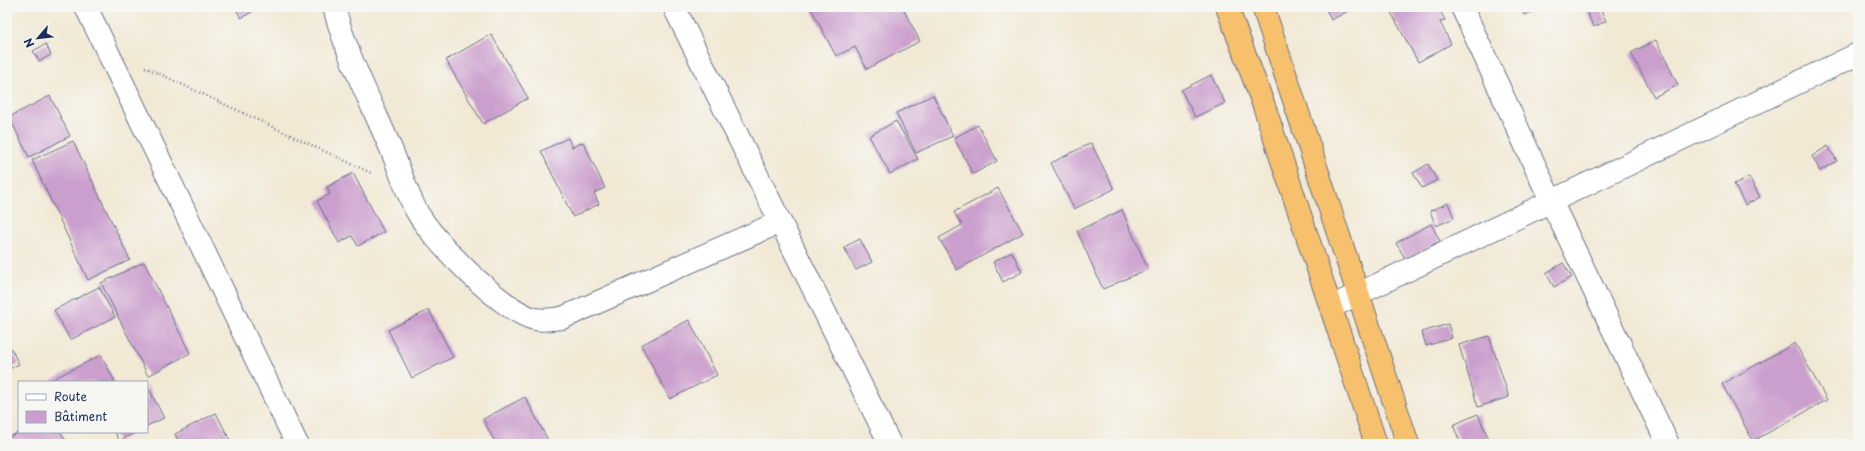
<svg xmlns="http://www.w3.org/2000/svg" width="1865" height="451" viewBox="0 0 1865 451" font-family="'Playpen Sans',sans-serif">
  <rect width="100%" height="100%" fill="#f6f6f2"/>
  <filter id="ink" filterUnits="userSpaceOnUse"><feTurbulence type="fractalNoise" baseFrequency=".025" numOctaves="2"/><feDisplacementMap in="SourceGraphic" scale="8" xChannelSelector="R" yChannelSelector="G"/><feConvolveMatrix kernelMatrix="1 2 1 2 8 2 1 2 1" color-interpolation-filters="sRGB"/></filter>
  <filter id="wash" filterUnits="userSpaceOnUse"><feTurbulence type="fractalNoise" baseFrequency=".012" numOctaves="4" result="noise"/><feDisplacementMap in="SourceGraphic" scale="16" xChannelSelector="R" yChannelSelector="G"/><feGaussianBlur stdDeviation="0.9" result="paint"/><feColorMatrix in="noise" values="0 0 0 0 0 0 0 0 0 0 0 0 0 0 0 0 0 1.4 0 .05"/><feComposite in="paint" operator="in"/></filter>
  <g filter="url(#wash)">
    <rect width="100%" height="100%" fill="#f2e9d5"/>
    <g id="blocks">
      <path fill="#cb9fcd" d="M235,7h26l-20,11z
        M810,7h92l18,34 -53,28 -12,-22 -19,9z
        M1325,7h31l-25,13z
        M1388,7h50l7,13 -5,2 11,22 -33,18z
        M1521,7h17l1,2 -15,6z
        M1584,7h15l7,14 -12,6z
        M491,34l37,64 -45,26 -37,-64z
        M1656,40l22,45 -24,12 -23,-44z
        M46,44l5,11 -12,6 -6,-10z
        M1211,75l14,28 -30,14 -14,-27z
        M933,95l20,41 -37,17 -20,-40z
        M50,96l20,40 -41,21 -20,-40z
        M896,121l22,38 -28,15 -21,-38z
        M978,125l19,36 -24,13 -19,-36z
        M568,138l4,9 11,-5 22,46 -11,5 5,11 -26,13 -32,-66z
        M73,141l57,119 -42,20 -56,-120z
        M1091,143l23,46 -40,20 -23,-46z
        M1828,146l9,15 -17,10 -8,-15z
        M1428,164l9,16 -15,8 -9,-15z
        M353,173l31,59 -26,14 -6,-10 -13,7 -22,-42 13,-7 -3,-7z
        M1749,177l11,20 -15,8 -11,-21z
        M998,188l25,45 -66,37 -18,-32 23,-13 -8,-13z
        M1448,203l6,15 -18,8 -6,-15z
        M1122,210l26,59 -45,20 -26,-58z
        M1431,224l9,17 -34,19 -10,-17z
        M860,239l12,23 -16,8 -12,-23z
        M1012,252l10,20 -19,10 -10,-20z
        M144,262l46,91 -42,23 -47,-93z
        M1563,263l9,14 -18,10 -8,-14z
        M99,287l16,30 -45,23 -16,-30z
        M429,310l24,47 -41,21 -24,-48z
        M689,320l28,55 -47,24 -29,-54z
        M1448,324l4,14 -26,8 -4,-14z
        M1489,336l20,61 -31,10 -19,-62z
        M7,341l12,23 -12,6z
        M1795,343l32,57 -74,41 -31,-57z
        M101,355l14,27h-63l-1,-2z
        M147,385l17,33 -17,8z
        M525,397l25,47h-54l-13,-25z
        M216,413l16,31h-52l-5,-10z
        M1478,414l13,30h-30l-8,-19z
        M20,432h41l6,12h-57l-3,-6z
        M115,432h21l-17,9z"/>
    </g>
  </g>
  <g filter="url(#ink)">
    <use href="#blocks" fill-opacity="0" stroke="#667088" stroke-width="1"/>
    <g fill="none" stroke-linecap="round" stroke-linejoin="round">
      <defs>
        <path id="minor" d="M86,7l211,437
          M334,7c12,47 35,91 54,135 10,22 17,47 28,68 15,29 87,102 119,109 9,2 18,0 27,-1l218,-96
          M674,7l216,437
          M1462,7l89,194 117,243
          M1331,307l527,-253"/>
        <path id="highway" d="M1227,7l37,99 112,338
          M1263,7l145,437"/>
      </defs>
      <use href="#minor" stroke="#667088" stroke-width="24"/>
      <use href="#highway" stroke="#667088" stroke-width="24"/>
      <path stroke="#667088" stroke-width="2.5" stroke-dasharray="1 3" stroke-linecap="butt" d="M145,67l226,106"/>
      <use href="#minor" stroke="#fff" stroke-width="22"/>
      <use href="#highway" stroke="#f7c06c" stroke-width="22"/>
    </g>
  </g>
  <rect width="1865" height="451" fill="none" stroke="#f6f6f2" stroke-width="24"/>
  <rect x="18" y="381" width="130" height="52" fill="#f6f6f2" stroke="#9ea6b7"/>
  <rect x="26" y="394" width="20" height="6" fill="#ffffff" stroke="#9ea6b7"/>
  <text x="54" y="401" font-size="12" fill="#1b2f5e">Route</text>
  <rect x="26" y="411" width="20" height="12" fill="#cb9fcd" stroke="#9ea6b7"/>
  <text x="54" y="421" font-size="12" fill="#1b2f5e">Bâtiment</text>
  <g transform="translate(38 38) rotate(242)" stroke="#f6f6f2" stroke-width="3" paint-order="stroke">
  <path d="M0-3L7 15L0 10L-7 15Z" fill="#1b2f5e"/>
  <text y="-6" font-size="11" font-weight="bold" text-anchor="middle" fill="#1b2f5e">N</text>
  </g>
</svg>
